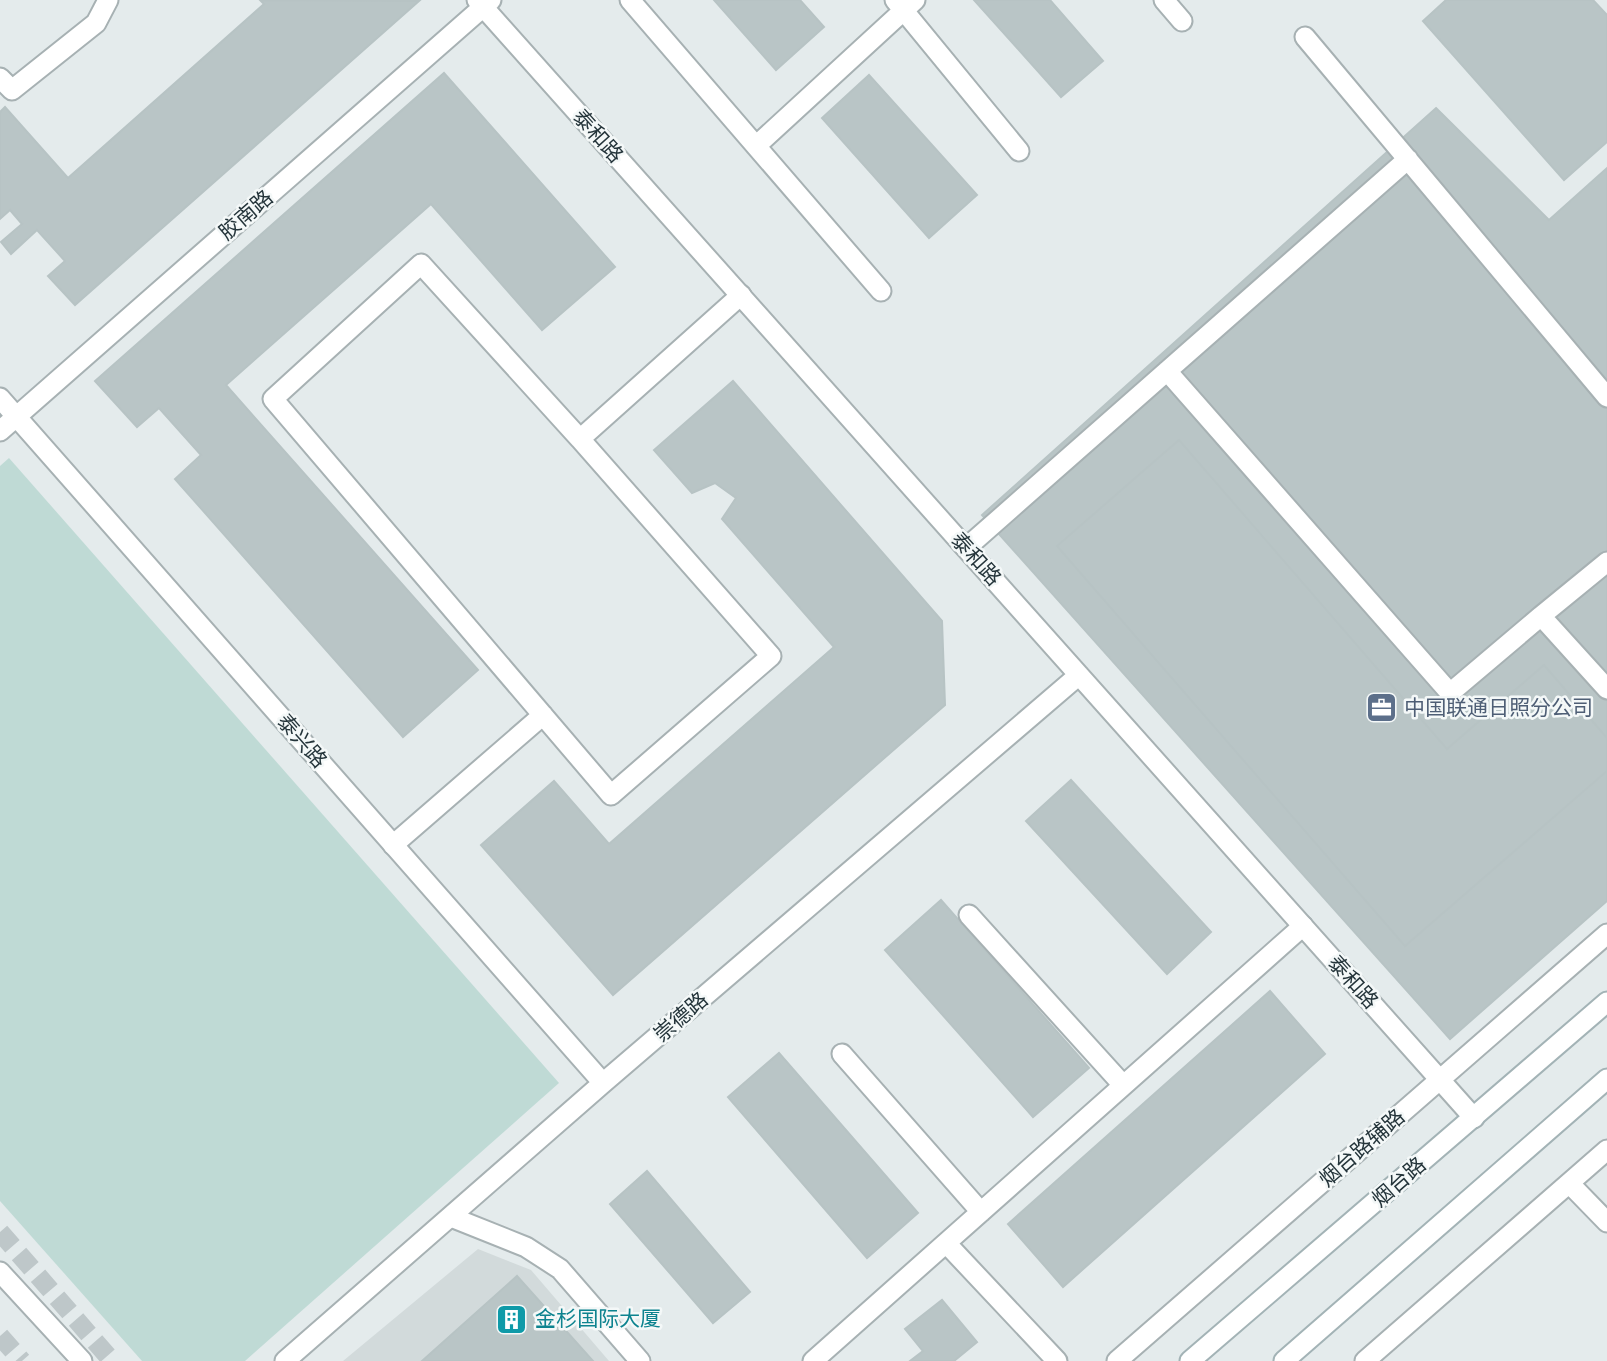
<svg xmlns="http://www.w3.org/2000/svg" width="1607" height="1361" viewBox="0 0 1607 1361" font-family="Rubik,'Noto Sans SC',sans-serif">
  <rect width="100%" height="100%" fill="#e4ebec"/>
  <path fill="#d2dadb" d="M478,1249l53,21 78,91h-266z"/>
  <path fill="#bfdad5" d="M9,458l550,625 -314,278h-103l-142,-160v-735z"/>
  <path fill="#b9c5c6" stroke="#b7c3c4" stroke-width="2" d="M260,0l159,1 -344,304 -27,-29 17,-15 -28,-31 -26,24 -10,-12 21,-18 -12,-14 -10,9v-107l5,-5 63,71 196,-174z
    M714,0h86l24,27 -48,43z
    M974,0h76l53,61 -42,36z
    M1446,0h147l14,15v127l-43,38 -141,-159z
    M444,73l171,194 -73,63 -111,-126 -205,181 252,285 -75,67 -228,-258 26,-24 -42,-47 -22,19 -42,-46z
    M869,75l108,120 -48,43 -107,-120z
    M1436,108l113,112 58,-52v733l-157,138 -468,-524z
    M733,381l209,240 3,84 -332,290 -132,-150 73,-64 55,63 225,-197 -112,-128 14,-21 -21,-15 -23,10 -38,-43z
    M1179,440l268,309 97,-84 63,73v33l-202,175 -348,-400z
    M1071,780l140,152 -44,42 -141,-153z
    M941,900l148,168 -56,49 -148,-167z
    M1270,991l55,63 -262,233 -55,-63z
    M779,1053l139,160 -51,45 -139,-161z
    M647,1171l103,121 -37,31 -103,-119z
    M517,1276l76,85h-171z
    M942,1300l35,42 -23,19h-44l13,-10 -18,-22z"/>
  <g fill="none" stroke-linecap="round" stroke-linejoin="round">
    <path stroke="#bec7c9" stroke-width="19" stroke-dasharray="19 10" stroke-linecap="butt" d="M0,1232l112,129
      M0,1336l22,25"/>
    <defs>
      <path id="service" d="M630,0l251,291
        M895,0l124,151
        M1164,0l18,21
        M1305,37l302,360
        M0,78l12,12 84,-67 12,-23
        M756,146l159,-146
        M1167,371l283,322 91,-77 66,73
        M580,439l-159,-175 -148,135 338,396 160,-139 -191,-217 161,-144
        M966,548l442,-389
        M1541,616l66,-54
        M393,845l150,-130
        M969,915l154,170
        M842,1054l139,158
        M1569,1183l38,39
        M451,1217l75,30 34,22 80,92
        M946,1243l111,118
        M813,1361l490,-435
        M1117,1361l490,-427
        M1365,1361l242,-211"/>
      <path id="minor" d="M477,0l997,1118
        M0,398l603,685
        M0,431l491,-431
        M0,1272l82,89
        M285,1361l318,-278 476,-408"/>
      <path id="secondary" d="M1190,1361l417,-359
        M1284,1361l323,-282"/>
    </defs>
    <use href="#service" stroke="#a7b1b3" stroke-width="23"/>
    <use href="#minor" stroke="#a7b1b3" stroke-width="23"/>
    <use href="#secondary" stroke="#a3b3b6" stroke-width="23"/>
    <use href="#service" stroke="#fff" stroke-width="19"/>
    <use href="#minor" stroke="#fff" stroke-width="19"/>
    <use href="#secondary" stroke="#fff" stroke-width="19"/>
  </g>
  <defs>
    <symbol id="office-square" viewBox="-11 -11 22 22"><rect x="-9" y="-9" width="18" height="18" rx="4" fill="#5c6f8a" stroke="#f4f8f8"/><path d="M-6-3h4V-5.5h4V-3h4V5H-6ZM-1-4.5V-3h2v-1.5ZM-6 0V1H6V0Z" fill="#fff"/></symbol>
    <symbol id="building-square" viewBox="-11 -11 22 22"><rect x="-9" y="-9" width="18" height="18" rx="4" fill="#0f9aa8" stroke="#f4f8f8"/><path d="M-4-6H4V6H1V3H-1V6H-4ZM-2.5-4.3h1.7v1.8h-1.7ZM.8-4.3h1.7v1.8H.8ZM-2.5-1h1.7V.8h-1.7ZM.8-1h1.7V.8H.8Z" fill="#fff"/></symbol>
  </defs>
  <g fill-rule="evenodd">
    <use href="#office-square" x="1364" y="690" width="35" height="35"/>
    <use href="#building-square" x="494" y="1302" width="35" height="35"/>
  </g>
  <g text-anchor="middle" stroke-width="5" stroke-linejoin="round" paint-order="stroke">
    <g font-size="21" fill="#25353b" stroke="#f4f8f8">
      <text transform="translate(598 136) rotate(48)" y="7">泰和路</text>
      <text transform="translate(246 215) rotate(-41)" y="7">胶南路</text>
      <text transform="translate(976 559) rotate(48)" y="7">泰和路</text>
      <text transform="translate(302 741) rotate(49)" y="7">泰兴路</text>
      <text transform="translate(1353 982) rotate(48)" y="7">泰和路</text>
      <text transform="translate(681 1017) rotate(-41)" y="7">崇德路</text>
      <text transform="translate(1362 1148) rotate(-41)" y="7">烟台路辅路</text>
      <text transform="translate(1399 1182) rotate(-41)" y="7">烟台路</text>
    </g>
    <g font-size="21" fill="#4e5e75" stroke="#f4f8f8" text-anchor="start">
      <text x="1404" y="715">中国联通日照分公司</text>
    </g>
    <g font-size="21" fill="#0d838f" stroke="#f4f8f8" text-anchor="start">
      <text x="535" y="1326">金杉国际大厦</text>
    </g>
  </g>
</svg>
